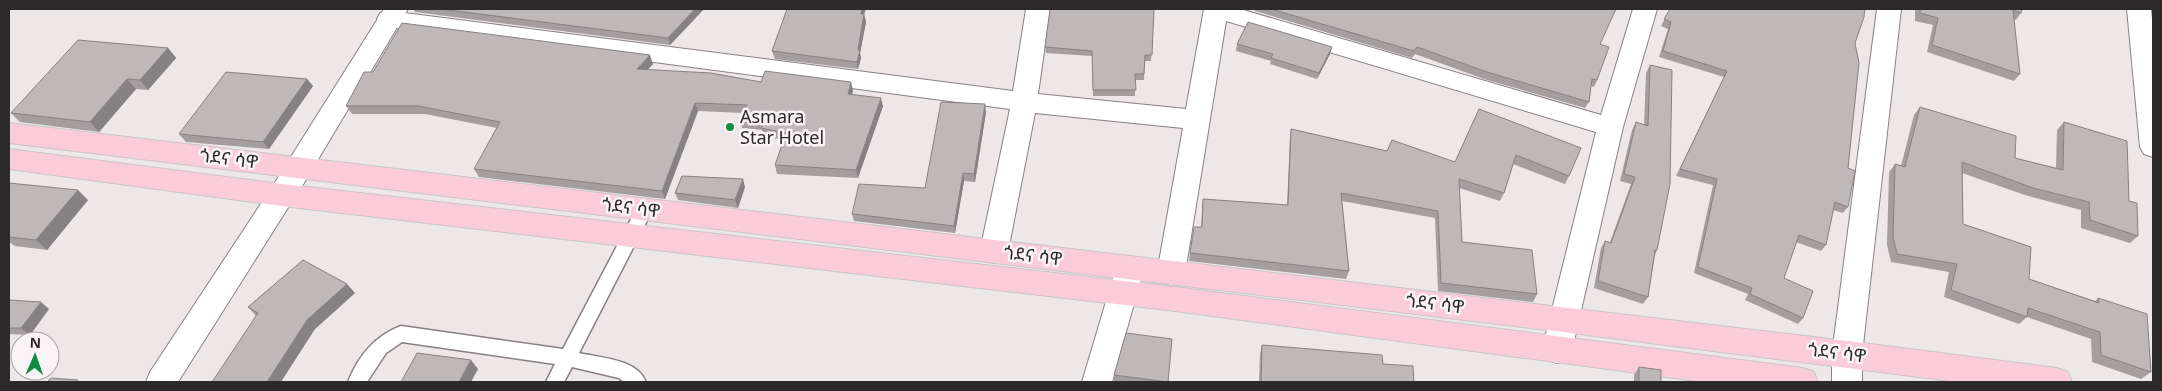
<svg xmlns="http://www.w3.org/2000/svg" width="2162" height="391" viewBox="0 0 2162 391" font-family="'Noto Sans','Noto Sans Ethiopic',sans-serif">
  <rect width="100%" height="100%" fill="#eee7e8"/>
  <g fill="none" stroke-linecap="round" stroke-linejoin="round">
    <defs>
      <path id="service" d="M645,203l6,1 2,5 -74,144c22,5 58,6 67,29h-22l-5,-4 -47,-11 -8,15h-18l9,-18 -153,-22 -16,11 -19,29h-19c10,-25 26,-46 53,-56l162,23 76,-145z"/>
      <path id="minor" d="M1026,9h24l-12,85 148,15 18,-100h36l361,106 32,-106h24l-34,118 -51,223 -4,9 -11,4 -11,-4 -4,-9 54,-218 -370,-111 -41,252 -4,8 -10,4 -10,-4 -4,-8 26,-145 -148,-15 -27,138 -4,8 -10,4 -10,-4 -4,-8 30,-142 -621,-82 -9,-2 -3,-6 3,-6 9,-2 624,80z
        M1877,9h24l-39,345v28h-30v-28z
        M282,184l10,3 4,8 -118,187h-32l4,-10 122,-185z
        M1130,256l10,4 4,8 -32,114h-30l34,-114 4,-8z"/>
      <path id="tertiary" d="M384,9h24l-116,194 -10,3 -10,-3 -4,-8 4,-8z"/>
      <path id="secondary" d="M2127,9h24l2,20v128l-9,-3 -4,-7z"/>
      <path id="primary" d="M9,123l1838,218 210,27 11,4 4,10h-113l-396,-50 -1554,-189z
        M9,149l273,35 885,102 636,82 11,4 4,10h-114l-537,-72 -885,-104 -273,-37z"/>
    </defs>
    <use href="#service" stroke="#888183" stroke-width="3"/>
    <use href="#minor" stroke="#888183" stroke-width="2"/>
    <use href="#tertiary" stroke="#888183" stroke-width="2"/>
    <use href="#secondary" stroke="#888183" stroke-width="2"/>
    <use href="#primary" stroke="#c8c7c8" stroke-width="2"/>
    <use href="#service" fill="#fff" fill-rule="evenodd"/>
    <use href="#minor" fill="#fff" fill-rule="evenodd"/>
    <use href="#tertiary" fill="#fff" fill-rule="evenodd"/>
    <use href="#secondary" fill="#fff" fill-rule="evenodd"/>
    <use href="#primary" fill="#facbd8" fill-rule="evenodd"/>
  </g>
  <path fill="#a49e9f" d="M413,9h291l-34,36 -255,-33z
    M787,9h79l-2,5 2,8 -6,31 1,5 -3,11 -83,-10 -3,-8z
    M1154,9l-3,52h-6l-1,19h-9v16h-42l-1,-40 -46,-3 -1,-6z
    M1255,9h361l-16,35 -3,36 -3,7 -3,-1 -2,16 -4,6 -101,-29 -69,-25 -3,4 -157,-47z
    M1670,9l185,34 -7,125v39l-5,6 -10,-3 -7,35 -5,6 -25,-9 -12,36 19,40 -5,6 -53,-24 3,-6 -54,-21 19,-88 -37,-9 48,-99 -65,-20 9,-28 -7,-3z
    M1915,9h107l-1,4 -5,7 -2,-1 6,55 -6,7 -87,-29 6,-27 -18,-4z
    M1237,44l95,3 -2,7 -13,25 -47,-15 1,-3 -35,-10z
    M168,48l8,10 -28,32 -12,-1 -37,43 -79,-10 -9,-9z
    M653,64l-6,6 114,12 92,8 -1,5 31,11 -25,72 -81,-4 -2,-9 9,-25 -21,-4 -1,-6 -20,-2 -2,-8 3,-7 -45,-2 -33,88 -186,-22 -5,-8 23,-41 -72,-14h-73l-6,-8z
    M1650,65l7,185 -2,5 -7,42 -5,7 -49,-16 7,-40 4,-7 5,1 21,-58 -11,-3 12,-51 4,-8 8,3 2,-52z
    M307,79l6,7 -44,63 -83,-7 -7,-8z
    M1920,107l95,51 41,10 1,-38 7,-8 65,79 9,35 -8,7 -49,-15v-18l-56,-15 -63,-22 1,51 66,55 66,22 3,-3 53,74 -10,7 -49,-17 -1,-23 -64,-22 -8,7 -75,-27 5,-25 -58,-10 -4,-17 2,-73 6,-8 6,2 13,-51z
    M1479,109l90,67 -4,8 -52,-20 -9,29 -4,8 -41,-13 3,54 75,52 -4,8 -95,-11 -3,-73 -93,-17 7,70 -3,8 -157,-18 1,-8 11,-26 2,-28 84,6 3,-69 1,-7 96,22 68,11z
    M986,112l-11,70 -11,-1 -9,52 -101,-12 -2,-7 73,-26z
    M9,183l79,17 -41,50 -32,-4 -6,-4z
    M745,187l-7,21 -60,-8 -3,-7z
    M355,293l-40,36 -59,-13 -8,-9z
    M9,300l40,9 -19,26 -21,-1z
    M1172,339l-5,43h-53v-7z
    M1262,345l121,19 31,18h-155l1,-28z
    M1639,367l22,15h-27v-7z"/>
  <path fill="#868182" d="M695,9h9l-34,36 -2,-7z
    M862,9h4l-2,5 2,8 -6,31 1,5 -3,11 -1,-7 4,-48z
    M1332,47l-2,7 -13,25 2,-6z
    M168,48l8,10 -28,32 -8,-10z
    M650,55l3,9 -13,14 -3,-9z
    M127,79l9,10 -37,43 -9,-10z
    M307,79l6,7 -44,63 -6,-7z
    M851,82l2,8 -3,12 -2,-8z
    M881,98l2,8 -25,72 -2,-8z
    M695,103l3,8 -33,88 -3,-8z
    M985,104l1,8 -11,70 -1,-8z
    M963,173l1,8 -9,52 -1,-7z
    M743,179l2,8 -7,21 -3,-8z
    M78,190l10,10 -41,50 -11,-10z
    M347,284l8,9 -40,36 -34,53h-14l40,-62z
    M41,302l8,7 -19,26 -9,-7z
    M471,360l7,9 -7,13h-12z"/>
  <path fill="#bfb8b9" stroke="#868182" d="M440,9h255l-27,29z
    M787,9h75l-1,5h3l-6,36h2l-3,12 -85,-11z
    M1050,9h104l-2,46h-7l-1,19h-9l1,16h-43l-1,-39 -47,-4z
    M1271,9h345l-16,35 9,3 -12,33 -5,-1 -3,23 -102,-30 -70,-25 -3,4z
    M1670,9h195l-1,8 -9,26 4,20 -11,105 7,3 -7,36 -13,-5 -9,43 -27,-10 -15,43 29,13 -10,27 -53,-24 2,-6 -54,-21 19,-88 -37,-10 47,-98 -64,-20 8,-29 -7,-3z
    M1920,9h102l-1,4 -8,-3 7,64 -88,-29 6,-27 -18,-5z
    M1248,22l84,25 -13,26 -48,-15 2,-4 -36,-10z
    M402,23l248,32 -13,14 74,4 50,9 4,-11 86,11 -3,12 33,4 -25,72 -81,-5 11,-32 -25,-5 3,-5 -24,-3 7,-15 -52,-2 -33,88 -188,-22 26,-47 -81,-16h-73l18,-34h9z
    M78,40l90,8 -28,32 -13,-1 -37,43 -79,-9z
    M1650,65l22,5 -2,114 -13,66h-2l-7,47 -50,-16 7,-40 6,2 24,-66 -11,-3 12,-52 12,4z
    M226,72l81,7 -44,63 -84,-8z
    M941,102l44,2 -11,70 -11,-1 -9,53 -102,-12 7,-30 66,4z
    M1920,107l96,29 -1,22 48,12 1,-48 63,19 2,60 8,2 1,33 -48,-16 -1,-18 -56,-14 -71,-26 1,62 68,23 -2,32 70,24 -1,-5 49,16 4,58 -50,-17 -1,-23 -72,-24 -1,9 -76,-27 6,-26 -60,-10 -4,-17 2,-73 10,3z
    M1479,109l102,39 -12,28 -53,-21 -12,38 -45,-14 3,63 70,8 5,44 -96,-11 -3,-72 -97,-18 8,78 -159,-18 4,-26h8l1,-28 85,6 3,-76 96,22 5,-11 63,22z
    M682,176l61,3 -8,21 -60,-7z
    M9,183l69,7 -42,50 -27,-3z
    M303,260l44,24 -40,36 -40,62h-55l46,-69 -10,-6z
    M9,300l32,2 -20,26h-12z
    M1126,333l46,6 -4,43 -54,-7z
    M1262,345l120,10 1,9 30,2 1,16h-153z
    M417,353l54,7 -12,22h-58z
    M1639,367l22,3v12h-22z
    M51,378l27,2 -2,2h-29z"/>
  <circle fill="#128b45" stroke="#fbf4f6" stroke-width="2" cx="730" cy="127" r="5"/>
  <g text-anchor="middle" stroke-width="5" stroke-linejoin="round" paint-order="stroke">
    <g font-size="18" fill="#2c292a" stroke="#fbf4f6" text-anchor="start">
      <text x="740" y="123">Asmara<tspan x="740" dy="21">Star Hotel</tspan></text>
    </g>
    <g font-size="18" fill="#2c292a" stroke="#fbf4f6">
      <text transform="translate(229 159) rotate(7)" y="6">ጎደና ሳዋ</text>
      <text transform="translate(631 208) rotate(7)" y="6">ጎደና ሳዋ</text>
      <text transform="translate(1033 256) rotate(7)" y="6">ጎደና ሳዋ</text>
      <text transform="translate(1435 304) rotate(7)" y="6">ጎደና ሳዋ</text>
      <text transform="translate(1837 353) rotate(7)" y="6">ጎደና ሳዋ</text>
    </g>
  </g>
  <rect width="2162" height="391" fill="none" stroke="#2c292a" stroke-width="20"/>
  <g transform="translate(35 356) rotate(2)"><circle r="24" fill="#fbf4f6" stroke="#a8a3a4"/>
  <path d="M0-4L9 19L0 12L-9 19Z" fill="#128b45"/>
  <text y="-8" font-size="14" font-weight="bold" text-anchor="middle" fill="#2c292a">N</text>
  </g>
</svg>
